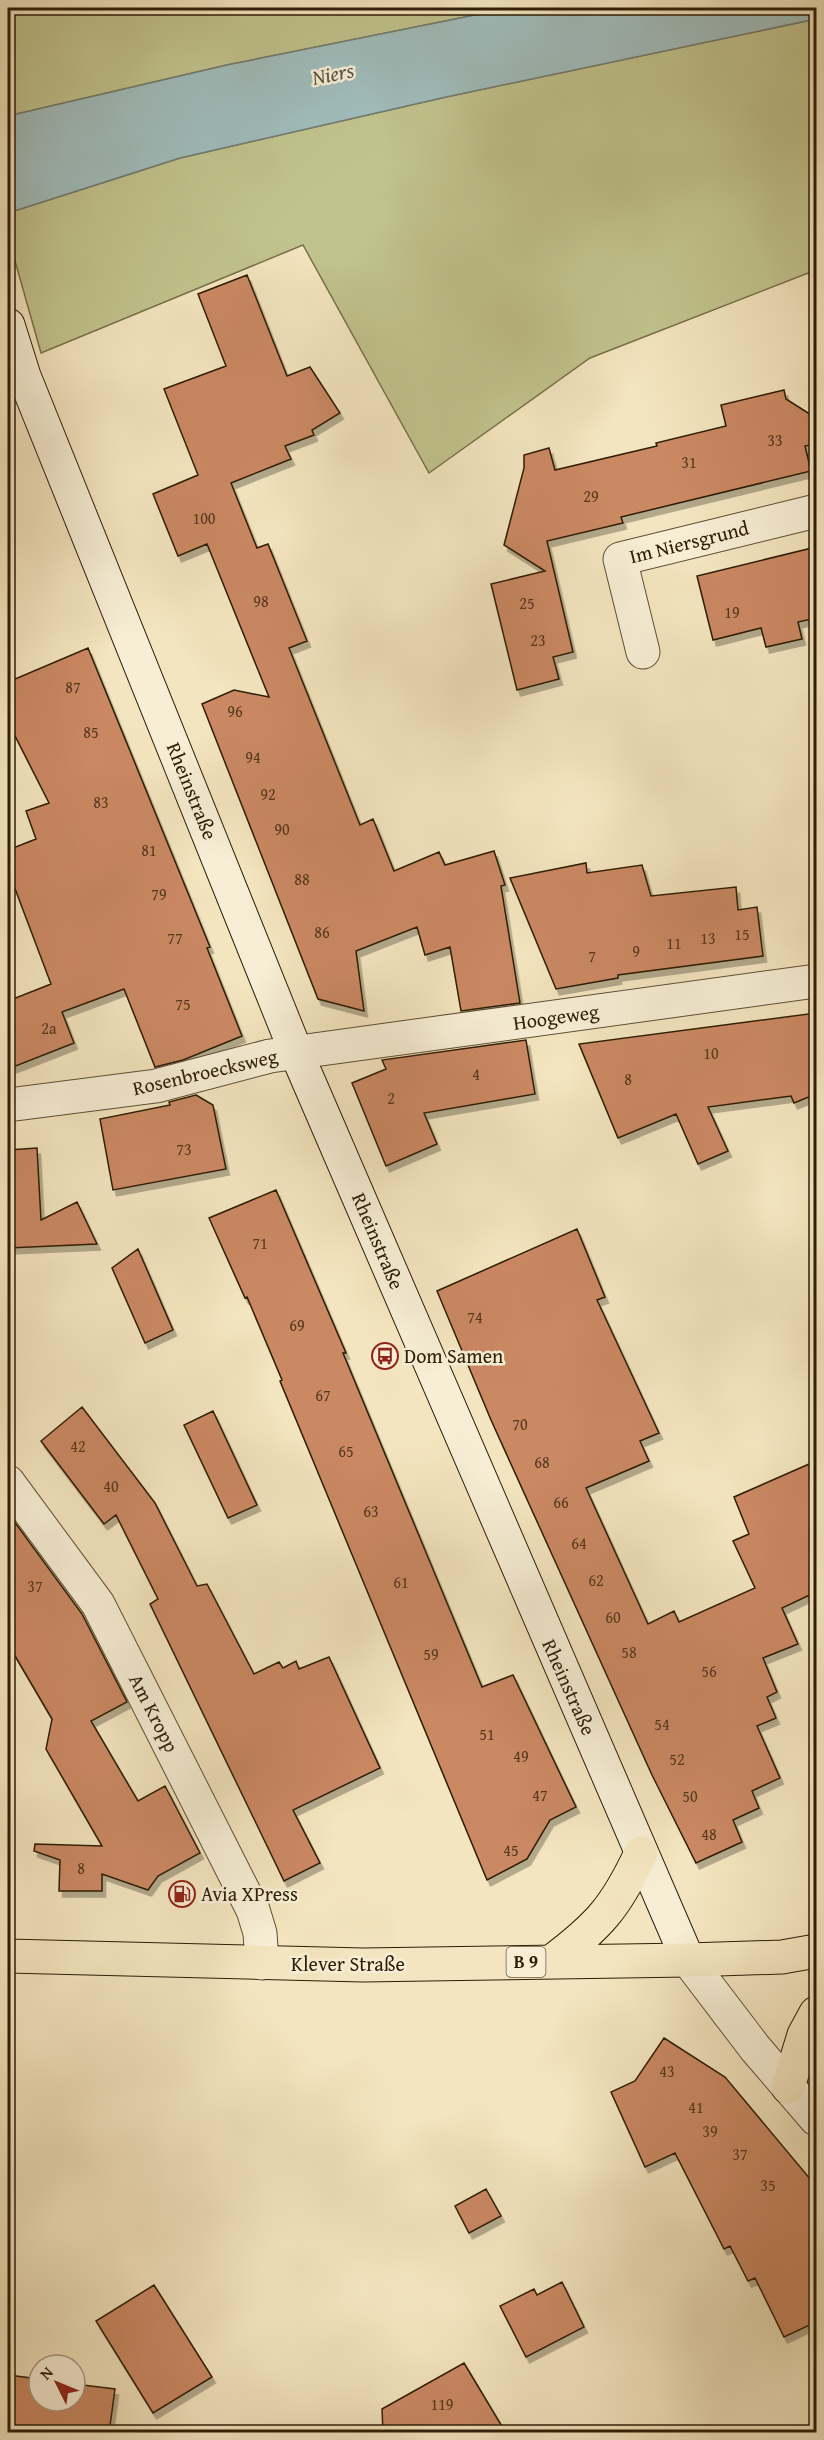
<svg xmlns="http://www.w3.org/2000/svg" width="824" height="2440" viewBox="0 0 824 2440" font-family="'Gentium Book Plus',serif">
  <defs>
    <filter id="shadow"><feDropShadow dx="3.5" dy="6" stdDeviation="0" flood-color="#0004"/></filter>
  </defs>
  <rect width="100%" height="100%" fill="#f3e5bf"/>
  <filter id="stains"><feTurbulence type="fractalNoise" baseFrequency=".00333" numOctaves="4"/><feColorMatrix values="0 0 0 0 .2 0 0 0 0 .09 0 0 0 0 .02 0 0 0 .5 -.17"/></filter>
  <radialGradient id="worn" r=".72"><stop offset=".6" stop-color="#630" stop-opacity="0"/><stop offset="1" stop-color="#630" stop-opacity=".3"/></radialGradient>
  <path fill="#c1c38e" stroke="#77704a" stroke-width="1.5" d="M8,8h502l-283,57 -219,51z
    M816,19v251l-226,88 -161,115 -126,-228 -262,108 -33,-117v-23l172,-55 266,-61z"/>
  <path fill="#a0bdbc" stroke="#727d73" stroke-width="1.5" d="M510,8h306v11l-370,78 -266,61 -172,55v-97l219,-51z"/>
  <path fill="#ca8863" stroke="#2d1d06" stroke-width="1.5" filter="url(#shadow)" d="M247,275l40,101 23,-9 30,46 -28,17 2,5 -29,11 6,13 -60,24 26,65 11,-4 39,97 -18,7 71,177 13,-6 21,52 45,-19 6,13 49,-14 11,34 -4,1 19,117 -59,8 -11,-64 -25,8 -8,-28 -61,24 8,60 -46,-12 -116,-295 32,-14 35,7 -62,-153 -29,12 -25,-62 45,-19 -34,-86 62,-23 -28,-72z
    M784,390l2,9 30,19v26l-11,2 6,25 -190,46 2,6 -76,18 26,111 -20,5 6,22 -42,11 -26,-106 54,-13 -41,-26 20,-77v-13l25,-7 6,22 102,-24 -1,-3 70,-17 -5,-21z
    M816,547v71l-18,4 4,17 -36,8 -5,-19 -48,12 -16,-64z
    M88,648l122,299 -3,1 35,88 -59,24 -28,7 -31,-78 -62,23 12,31 -66,26v-68l43,-17 -43,-114v-20l28,-11 -10,-28 23,-8 -41,-81v-40z
    M586,863l1,10 55,-8 9,31 85,-9 2,23 19,-3 6,49 -145,19v3l-62,11 -46,-111z
    M816,1013v81l-22,9 -3,-7 -83,11 20,44 -30,13 -22,-50 -58,24 -39,-94z
    M526,1040l9,54 -111,19 13,31 -51,22 -34,-83 34,-14 -4,-9z
    M196,1095l17,10 13,64 -113,21 -13,-71 70,-14 -1,-3z
    M37,1148l4,72 36,-18 20,42 -89,4v-98z
    M276,1190l70,163h-3l139,334 31,-12 63,132 -26,13 -23,39 -40,21 -207,-499 2,-1 -35,-83 -2,1 -36,-80z
    M577,1229l28,68 -8,3 62,133 -19,8 9,20 -63,27 62,136 26,-13 5,11 76,-34 -22,-47 16,-7 -15,-37 82,-36v131l-34,16 16,36 -35,14 14,34 -10,5 9,21 -19,8 23,52 -28,13 7,17 -26,12 9,22 -46,21 -44,-88 -161,-355 -54,-129z
    M138,1249l35,81 -28,13 -33,-75z
    M82,1407l73,96 42,83 10,-2 47,90 25,-12 4,6 13,-7 3,8 30,-12 51,111 -87,42 27,53 -36,18 -134,-277 8,-5 -42,-84 -12,9 -63,-83z
    M213,1411l44,94 -29,13 -44,-93z
    M8,1513l74,101 45,88 -36,19 47,80 27,-15 35,67 -42,23 -10,14 -46,-16v17h-43l1,-31 -26,-9 1,-7 67,2 -56,-97 6,-30 -44,-75z
    M664,2038l61,39 91,109v136l-32,15 -29,-59 -7,3 -18,-35 -6,3 -49,-96 -30,14 -34,-75 24,-11z
    M486,2189l15,27 -32,17 -14,-27z
    M562,2282l22,45 -58,30 -26,-51 34,-17 3,6z
    M154,2285l58,92 -59,36 -57,-92z
    M464,2363l42,70h-123l-1,-24z
    M8,2375l31,4v22h36v-17l40,5 -6,44h-58l-43,-6z"/>
  <g fill="none" stroke-linecap="round" stroke-linejoin="round">
    <defs>
      <path id="minor" d="M643,652l-23,-93 196,-48
        M8,1105l148,-19 114,-30 546,-75
        M8,1482l90,122 155,306 7,23 2,30"/>
      <path id="tertiary" d="M688,1960l67,88 61,71"/>
      <path id="secondary" d="M8,325l16,51 272,676 392,908"/>
      <path id="primary" d="M8,1956l355,9 325,-5 94,-3 34,-6
        M551,1962c48,-36 65,-55 90,-109
        M788,2087l16,-52 12,-22"/>
    </defs>
    <use href="#minor" stroke="#5e4f34" stroke-width="35"/>
    <use href="#tertiary" stroke="#5e4f34" stroke-width="35"/>
    <use href="#secondary" stroke="#2d1d06" stroke-width="35"/>
    <use href="#primary" stroke="#2d1d06" stroke-width="35"/>
    <use href="#minor" stroke="#f7eed5" stroke-width="33"/>
    <use href="#tertiary" stroke="#f7eed5" stroke-width="33"/>
    <use href="#secondary" stroke="#f7eed5" stroke-width="33"/>
    <use href="#primary" stroke="#f3e5bf" stroke-width="33"/>
  </g>
  <defs>
    <symbol id="bus-ring" viewBox="-11 -11 22 22"><circle r="9.5" fill="#f7eed5" stroke="#8f2418" stroke-width="1.5"/><path d="M-5-6H5V4H4V6H2V4H-2V6H-4V4H-5ZM-3.5-4V0h7V-4ZM-3.5 1.2v1.5H-2V1.2ZM2 1.2v1.5H3.5V1.2Z" fill="#8f2418"/></symbol>
    <symbol id="fuel-ring" viewBox="-11 -11 22 22"><circle r="9.5" fill="#f7eed5" stroke="#8f2418" stroke-width="1.5"/><path d="M-5.5-6h7V0h2V4h1.3V-2.5L3-4.5l.8-.8L6-3V5H2.5V1h-1V6h-7ZM-4.2-4.7v3.2H.2V-4.7Z" fill="#8f2418"/></symbol>
  </defs>
  <g fill-rule="evenodd">
    <use href="#bus-ring" x="370" y="1341" width="30" height="30"/>
    <use href="#fuel-ring" x="167" y="1879" width="30" height="30"/>
  </g>
  <g text-anchor="middle" stroke-width="5" stroke-linejoin="round" paint-order="stroke">
    <g font-size="16" fill="#54381d">
      <text x="775" y="446">33</text>
      <text x="689" y="468">31</text>
      <text x="591" y="502">29</text>
      <text x="204" y="524">100</text>
      <text x="261" y="607">98</text>
      <text x="527" y="609">25</text>
      <text x="732" y="618">19</text>
      <text x="538" y="646">23</text>
      <text x="73" y="693">87</text>
      <text x="235" y="717">96</text>
      <text x="91" y="738">85</text>
      <text x="253" y="763">94</text>
      <text x="268" y="800">92</text>
      <text x="101" y="808">83</text>
      <text x="282" y="835">90</text>
      <text x="149" y="856">81</text>
      <text x="302" y="885">88</text>
      <text x="159" y="900">79</text>
      <text x="322" y="938">86</text>
      <text x="742" y="940">15</text>
      <text x="175" y="944">77</text>
      <text x="708" y="944">13</text>
      <text x="674" y="949">11</text>
      <text x="636" y="957">9</text>
      <text x="592" y="962">7</text>
      <text x="183" y="1010">75</text>
      <text x="49" y="1034">2a</text>
      <text x="711" y="1059">10</text>
      <text x="476" y="1080">4</text>
      <text x="628" y="1085">8</text>
      <text x="391" y="1104">2</text>
      <text x="184" y="1155">73</text>
      <text x="260" y="1249">71</text>
      <text x="475" y="1323">74</text>
      <text x="297" y="1331">69</text>
      <text x="323" y="1401">67</text>
      <text x="520" y="1430">70</text>
      <text x="78" y="1452">42</text>
      <text x="346" y="1457">65</text>
      <text x="542" y="1468">68</text>
      <text x="111" y="1492">40</text>
      <text x="561" y="1508">66</text>
      <text x="371" y="1517">63</text>
      <text x="579" y="1549">64</text>
      <text x="596" y="1586">62</text>
      <text x="401" y="1588">61</text>
      <text x="35" y="1592">37</text>
      <text x="613" y="1623">60</text>
      <text x="629" y="1658">58</text>
      <text x="431" y="1660">59</text>
      <text x="709" y="1677">56</text>
      <text x="662" y="1730">54</text>
      <text x="487" y="1740">51</text>
      <text x="521" y="1762">49</text>
      <text x="677" y="1765">52</text>
      <text x="540" y="1801">47</text>
      <text x="690" y="1802">50</text>
      <text x="709" y="1840">48</text>
      <text x="511" y="1856">45</text>
      <text x="81" y="1874">8</text>
      <text x="667" y="2077">43</text>
      <text x="696" y="2113">41</text>
      <text x="710" y="2137">39</text>
      <text x="740" y="2160">37</text>
      <text x="768" y="2191">35</text>
      <text x="442" y="2410">119</text>
    </g>
    <rect fill="#f7eed5" stroke="#6a5c44" stroke-width="1.5" x="506.5" y="1947" width="39" height="30" rx="4.5"/>
    <g font-size="18" font-weight="bold" fill="#2d1d06">
      <text x="526" y="1968">B 9</text>
    </g>
    <g font-size="20" fill="#2d1d06" stroke="#f7eed5">
      <text transform="translate(689 542) rotate(-14)" y="7">Im Niersgrund</text>
      <text transform="translate(192 791) rotate(68)" y="7">Rheinstraße</text>
      <text transform="translate(556 1017) rotate(-8)" y="7">Hoogeweg</text>
      <text transform="translate(205 1072) rotate(-13)" y="7">Rosenbroecksweg</text>
      <text transform="translate(378 1241) rotate(67)" y="7">Rheinstraße</text>
      <text transform="translate(569 1687) rotate(66)" y="7">Rheinstraße</text>
      <text transform="translate(154 1713) rotate(63)" y="7">Am Kropp</text>
      <text x="348" y="1971">Klever Straße</text>
    </g>
    <g font-size="20" fill="#2d1d06" stroke="#f7eed5" text-anchor="start">
      <text x="404" y="1363">Dom Samen</text>
      <text x="201" y="1901">Avia XPress</text>
    </g>
    <g font-size="21" font-style="italic" fill="#555546" stroke="#f7eed5">
      <text transform="translate(333 74) rotate(-11)" y="7">Niers</text>
    </g>
  </g>
  <rect width="824" height="2440" fill="none" stroke="#f3e5bf" stroke-width="30"/>
  <rect x="9" y="9" width="806" height="2422" fill="none" stroke="#2d1d06" stroke-width="3"/>
  <rect x="15" y="15" width="794" height="2410" fill="none" stroke="#2d1d06" stroke-width="1.5"/>
  <g transform="translate(57 2383) rotate(313)"><circle r="28" fill="#f7eed5" stroke="#a69a82" stroke-width="1.5"/>
  <path d="M0-4.5L10 22L0 15L-10 22Z" fill="#8f2418"/>
  <text y="-9" font-size="16" font-weight="bold" text-anchor="middle" fill="#2d1d06">N</text>
  </g>
  <rect width="100%" height="100%" filter="url(#stains)"/>
  <rect width="100%" height="100%" fill="url(#worn)"/>
</svg>
